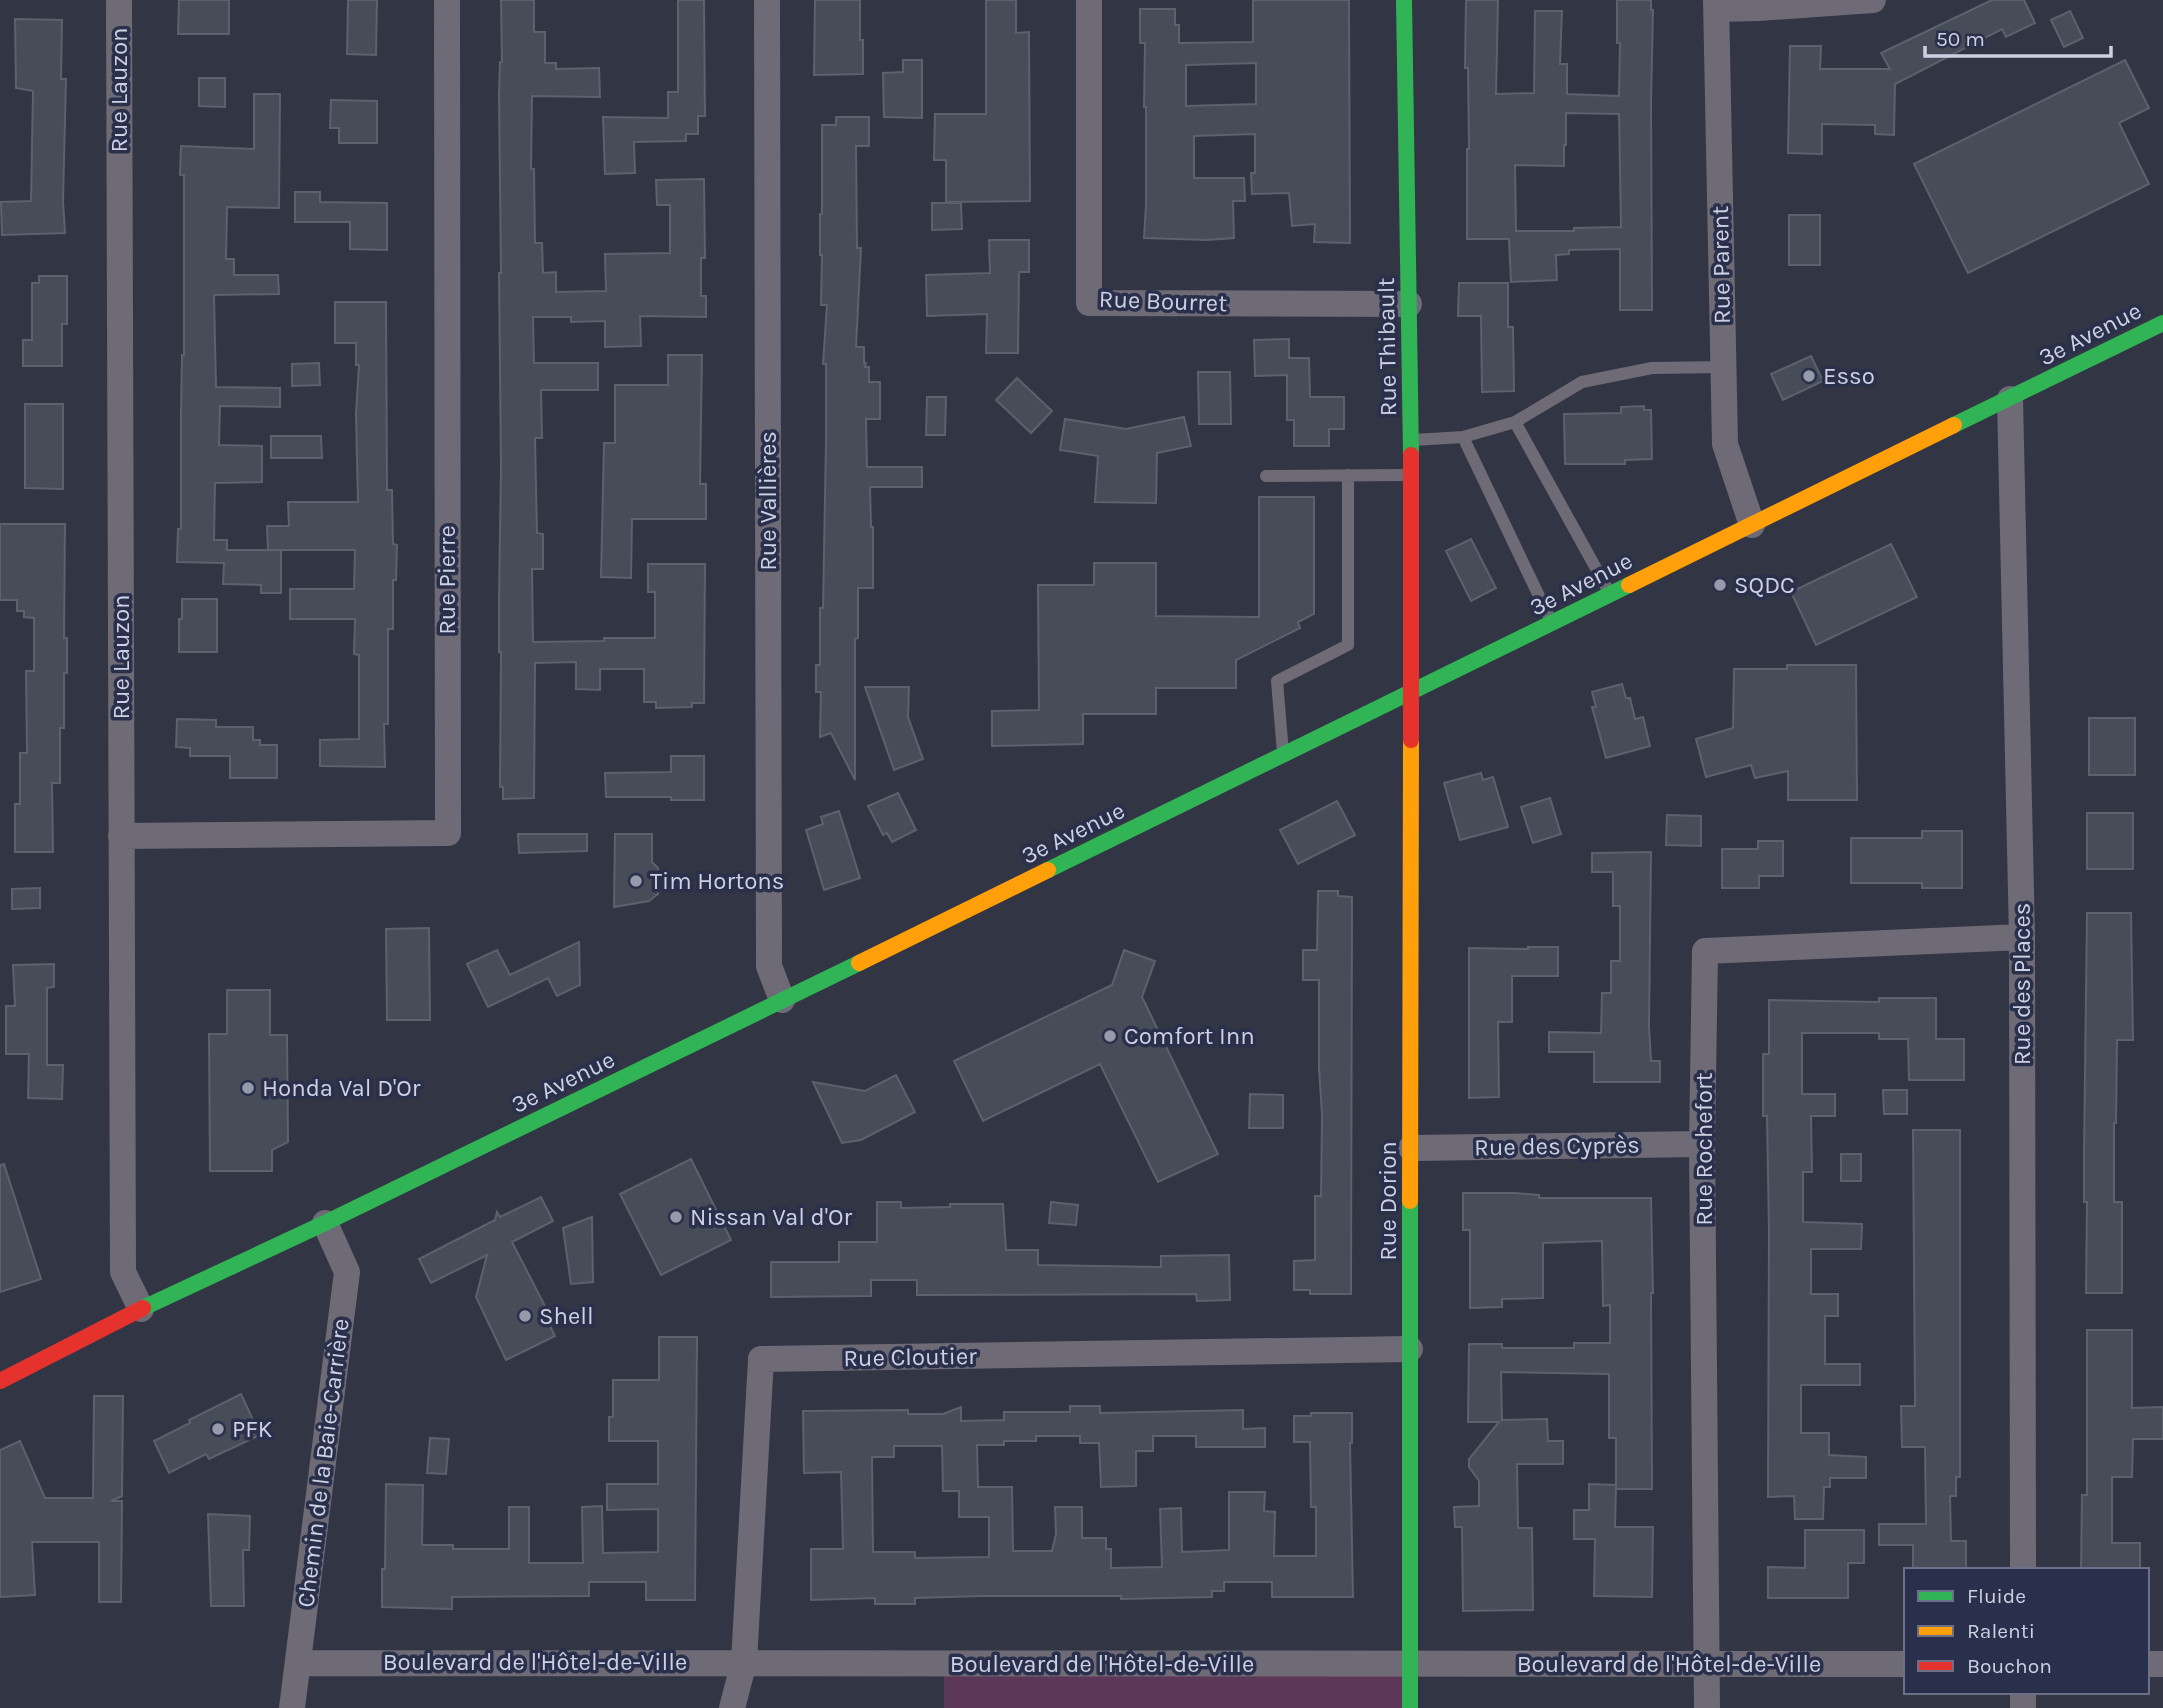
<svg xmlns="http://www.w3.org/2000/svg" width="2163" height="1708" viewBox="0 0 2163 1708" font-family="Karla,sans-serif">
  <rect width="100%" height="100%" fill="#323543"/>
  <path fill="#5d3758" d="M944,1663l466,2v43h-466z"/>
  <path fill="#474d58" stroke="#5b626c" stroke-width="2" fill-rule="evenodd" d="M179,0h50v34h-51z
    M348,0h29l-1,55 -29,-1z
    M501,0h33v32h11v31h11v6l43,-1 1,29 -68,-1 -1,73h3l1,74h7l1,30 13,-1v20l50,-1 -1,-37 65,-1v-48h-13l-1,-25 48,-1 1,79h-4v38h5v21l-66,-1 1,30 -36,1v-26l-34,1v-5h-38l1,46h64v27h-57l1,48h-7l2,95 6,1v35h-11l1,73 71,-1v-3h51v-46h-7v-28h57l-1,139h-12v4l-36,1v-6h-12v-33h-44v21l-24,-1v-27l-41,1 -1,135 -31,1v-12h-3l1,-135h-2v-52l2,-132 -2,-195h2l-2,-178 1,-33h2z
    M678,0h26l1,116h-7v18h-12v7l-52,1 1,31 -30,1 -2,-57 65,1v-26h10z
    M815,0h45v40h3v34l-49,1z
    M986,0h30v33l13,-1 1,169 -84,1v-42h-12l1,-46h51z
    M1253,0h96l1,243 -36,-1 1,-18 -23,2 -3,-33 -37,1 -1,-21h4v-39l-61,2v42h50l1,23h-12l1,37 -27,2 -63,-2 2,-33v-98h-2l1,-64h-5v-34h35v16h4v18l74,-1zM1256,63v41l-70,2v-41z
    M1466,0h32l-2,94 38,-1 1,-82h27l-2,53h7v30l52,2 1,-53h-3v-43h34v10h2l-2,91 1,209h-32v-61l-51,1v4l-13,1 1,25 -46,2 -2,-43h-42v-90h2l-1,-81h-3zM1566,113l53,1 2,113 -47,1v3h-58l-1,-66 49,1v-21h2z
    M1992,0h32l11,23 -29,14 -4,-8 -107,55 -1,51 -19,-1v-9l-53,-1v30l-34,-1 2,-107h31l-1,23h70l-9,-16z
    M2070,11l13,27 -19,9 -13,-27z
    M15,19l47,1 -1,59h5l-3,122 2,32 -63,2 -1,-33 30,-1 2,-110 -17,-3z
    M903,60h19v58l-38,-1 -1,-44 20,-1z
    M2125,60l24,48 -30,15 30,61 -181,89 -54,-109z
    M199,78h26v29l-26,-1z
    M254,94h26l-1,114 -52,-1 -1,52h8v16h44l1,19 -65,1 2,92 64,1v19l-60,-1 -1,39 43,1v36l-47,1 -1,57h13v10h54v43h-20v-8l-38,-1 1,-21 -47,-1 1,-33h3v-116l1,-58h2v-180h-4l1,-29 73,3z
    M331,100l46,1v42h-38v-15h-9z
    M836,117h33v29h-13l1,102h4l-5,99h8v16h2l-1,4h4v15h11v37h-14l1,48h55v20h-52l1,40h2v61h-15v50l-3,1v141l-24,-47 -11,4 1,-45h-5v-27h4v-57h3l3,-167v-77h-3l4,-59h-6l1,-50h-2v-41h2v-89h14z
    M295,192h25v10l67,1v47l-37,-1v-27h-55z
    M932,203h29l1,26 -30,1z
    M1789,215h31v50h-31z
    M989,240h40v32h-10l-1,81h-32l1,-39 -60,2 -1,-41 64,-2z
    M39,276h28v48h-5v42h-39v-26h9v-57h7z
    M1459,283h49v44h5l1,64 -32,1 -1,-76h-23z
    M335,302h51l1,188h5l1,54 4,1 -1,35h-3v49h-5v95h-4l1,43 -65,-1v-26l39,-1v-84l-5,-1 1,-35h-65v-30h64l1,-39h-87l-1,-24h22l-1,-24h70l-2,-88 3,-49h-3v-22h-21z
    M1289,339v19h20l1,39h34v32h-15v17h-35v-26h-7v-45l-32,1 -1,-36z
    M668,355h34l-2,129h6v35h-74l-1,59 -30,-1 3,-134h11v-58h53z
    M1811,356l12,25 -40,19 -12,-26z
    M319,363l1,22 -28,1v-22z
    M1198,372h32l1,52h-32z
    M1017,378l35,33 -21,22 -35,-33z
    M927,397h19l-1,38h-19z
    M25,404h38v85l-38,-1z
    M1644,406v4h7l1,49 -27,1v4h-60l-1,-50 57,-1v-6z
    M1184,417l7,29 -34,7 -1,50 -61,-1 3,-46 -38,-6 5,-31 61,10z
    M271,436h50l1,22h-51z
    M1259,497h55v117l-16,8 2,6 -64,32v28h-80v26h-73v30l-91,2v-35l47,-1 -1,-125h56v-22h62v53l103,1z
    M0,524h65l-1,114h3v35h-3v55h-4v55h-8l1,69h-38v-48h5v-51h7l-1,-82h8v-53l-10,-1v-6h-7v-11h-17z
    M1471,539l25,49 -25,13 -25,-50z
    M1891,544l26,53 -101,48 -25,-53z
    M182,599h35v53h-38v-33h3z
    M1787,665h69l1,135h-69v-29l-33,7 -4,-13 -45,12 -10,-38 37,-11 1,-59h53z
    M1622,684l4,14h4l5,21 8,-2 7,29 -44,12 -14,-51h4l-4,-15z
    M865,687h44l-1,30 15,42 -29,11z
    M2089,718h46v57h-46z
    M177,719l39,1v7h37v13h7v5h17v33h-47v-22h-40v-8l-14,-1z
    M671,756h33v44h-33v-3h-65l-1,-24 66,-1z
    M1481,773l2,7 10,-3 15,50 -48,13 -16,-57z
    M898,793l18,37 -24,12 -5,-9 -4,2 -15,-29z
    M1550,798l11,36 -28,9 -12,-36z
    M1337,801l18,34 -57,29 -18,-34z
    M839,811l21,67 -36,12 -18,-60 17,-6 -2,-7z
    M2087,813h46v56h-46z
    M1667,815l34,1v30l-35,-1z
    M1922,831h40v57h-40v-5h-71v-45h71z
    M518,834h69v17l-68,2z
    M615,834h37v28l6,6v26l-9,7 -35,6z
    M1758,841h25v35h-24v12h-37v-39h36z
    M1651,852l-2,175 2,34h9v21h-66v-30h-45v-20l52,1 1,-40h9v-32h9v-55h-7v-34h-21v-19z
    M40,888v20l-28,1v-20z
    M1318,891h20v5l14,1 -1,397h-41v-4h-16v-29l21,-1v-64h6l1,-81 -3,-47v-88h-16v-30h14z
    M2087,913h44l2,127h-16l-1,83h-2v79h8v91h-36l1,-91h-3v-48z
    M429,928l1,92h-43l-1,-91z
    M579,942l1,43 -23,11 -9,-18 -60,29 -21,-43 30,-14 13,25z
    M1528,947h30v29h-46v46h-14l1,75 -30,1v-150l59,1z
    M1124,950l31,11 -13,36 76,157 -60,28 -58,-118 -117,57 -29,-60 158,-76z
    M54,964v23l-7,1v77h16l-1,34 -34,-1 1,-44h-23v-48h9l-2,-41z
    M227,990h43v45h17l1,107 -16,8v21h-62l-1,-137h18z
    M1879,998h57v41h28v41h-55l-1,-41h-29v-6h-77v61h33v22h-24l1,56h-9v50l59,2 -1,25h-50v45h27v22h-13v48h35v21h-59v48h28v22l37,2v21h-36v9h-6l-1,32h-28l-1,-23 -26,1 1,-265 -2,-116h-4v-62h6v-54l110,2z
    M896,1075l19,37 -54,28 -19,3 -29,-61 52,9z
    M1883,1090h24v24h-23z
    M1250,1094l33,1v33h-34z
    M1913,1130h47v347h-4v19h-6l1,45h15v29h-53v-25h-34v-21h47l-1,-77h-23l-1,-41h14z
    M1841,1154h20v27h-20z
    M691,1159l40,81 -70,35 -41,-81z
    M4,1164l37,115 -41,13v-127z
    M1463,1193h52l24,2v3h112l2,95h-2l1,196h-36v-51h-7v-64l-108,-2 1,48 45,-1 1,22h15v23h-46l1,64h14l1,82 -70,1 -1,-84h-7l-1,-20 25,-1v-25l-10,-14v-8l30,-37h-31l1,-78h33v4h72v-5h36v-38l-7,1 -1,-65 -59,2v55l-41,1v8l-32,1v-78h-7z
    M541,1197l12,24 -41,21 34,66 -4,2 13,26 -49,24 -30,-63 11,-42 -56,28 -12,-24 76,-39 2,-8 3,5z
    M877,1202h24v6l49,-1v-3h53l3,46h32v15l123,2v-11l68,-1 1,45 -33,1 -1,-7 -279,1v-15h-46v16l-100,1v-35h68v-20h38z
    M1051,1202l27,3 -2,20 -27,-2z
    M592,1217l1,65 -22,2 -8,-56z
    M2087,1330h45v78l31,-1v32h-30l-1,38h-20v66h28v27h-59l1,-75h5z
    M659,1337h38l-2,263h-49v-18h-57v14l-137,1v12l-70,-2v-38h3l1,-85 37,1 -1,60h31v4h56v-42h20v56h54l-1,-56 20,-1 1,47 55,-1v-43l-51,1v-26h51v-43h-49v-24h4v-37h46z
    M241,1394l19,41 -51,24 -3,-5 -37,19 -15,-32 36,-18 -1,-3z
    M94,1396h29l-1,100 -11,5h11l-1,101h-22v-60h-67l3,53 -35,2v-147l20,-9 25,57h48z
    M1070,1406h30v7l143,-3v19l22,-1v19h-69v-11h-43v15h-17v35l-35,1 -2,-44h-19v-7h-44v5h-32v4h-27l1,42h34l1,64h39l4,-17 -1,-27h27v31h24v11h5v19l51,-1 -2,-58 21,-1 1,44 47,-2v-58h36l-1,19 11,1 -1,44h42v-49h-5l-1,-65h-16v-26h17v-3h41v30h-2l3,154h-81v-15h-48v9h-12v6l-91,2v-3h-140l-66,2v6h-40v-6l-64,2v-51h32l-2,-77 -37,1 -1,-62 105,-1v4h35l18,-7v14l43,-1v-8h66zM894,1446h48l1,45h16v26h30v40l-74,1v-6h-42l-1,-95h22z
    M430,1438l19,1 -3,35 -19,-1z
    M1589,1484l27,1 -1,42h38l-1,70 -58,-1 1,-57h-21v-29h15z
    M208,1514l42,2 -1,34h-6l1,56h-33z
    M1805,1530h59v33h-16v35h-80v-31l37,1z"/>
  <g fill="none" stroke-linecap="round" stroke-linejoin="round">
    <path stroke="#6e6b77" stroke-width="12" d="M1515,422l93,168
      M1463,437l87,182
      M1414,440l49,-3 52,-15 67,-40 70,-14 71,-1
      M1266,476l141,-1
      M1283,753l-6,-72 71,-36v-170"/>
    <path stroke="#6e6b77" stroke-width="26" d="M119,0l4,1272 18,37
      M767,0l2,966 13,34
      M1089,0v303l320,1
      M1716,0l9,444 27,81
      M1717,9l41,-1 115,-8
      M2010,399l12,538 1,633
      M121,836l327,-3 -1,-833
      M1411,1148l291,-4
      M298,1663l1608,1
      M2147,1664h16
      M2023,1692v16
      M292,1708l55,-436 -22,-49
      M732,1708l12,-46 17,-303 649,-10
      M1707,1708l-5,-564 3,-193 317,-14"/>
    <path stroke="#30b455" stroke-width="16" d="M1404,0l7,455
      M1954,425l209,-102
      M1048,870l581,-285
      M143,1308l182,-85 534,-260
      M1410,1708v-507"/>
    <path stroke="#ff9f0a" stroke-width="16" d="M1629,585l325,-160
      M859,963l189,-93
      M1410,1201l1,-461"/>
    <path stroke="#e5322d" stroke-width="16" d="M1411,740v-285
      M0,1381l143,-73"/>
  </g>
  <g fill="#969aab" stroke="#2a304b" stroke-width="2.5">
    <circle cx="1809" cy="376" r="7"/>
    <circle cx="1720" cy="585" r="7"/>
    <circle cx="636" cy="881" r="7"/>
    <circle cx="1110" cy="1036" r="7"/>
    <circle cx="248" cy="1088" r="7"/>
    <circle cx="676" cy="1217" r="7"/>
    <circle cx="525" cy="1316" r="7"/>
    <circle cx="218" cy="1429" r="7"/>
  </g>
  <g text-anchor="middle" stroke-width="7" stroke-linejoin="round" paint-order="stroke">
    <g font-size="24" fill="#ccd1e3" stroke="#2a304b">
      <text transform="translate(119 90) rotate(-90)" y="8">Rue Lauzon</text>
      <text transform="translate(1721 265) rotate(-91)" y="8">Rue Parent</text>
      <text transform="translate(1163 301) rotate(2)" y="8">Rue Bourret</text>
      <text transform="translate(2090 334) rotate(-27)" y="8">3e Avenue</text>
      <text transform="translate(1387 347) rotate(-91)" y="8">Rue Thibault</text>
      <text transform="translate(768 501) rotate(-90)" y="8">Rue Vallières</text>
      <text transform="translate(447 580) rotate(-90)" y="8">Rue Pierre</text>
      <text transform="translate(1581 584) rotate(-27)" y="8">3e Avenue</text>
      <text transform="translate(121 657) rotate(-90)" y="8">Rue Lauzon</text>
      <text transform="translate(1073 833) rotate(-26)" y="8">3e Avenue</text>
      <text transform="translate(2022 984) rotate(-90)" y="8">Rue des Places</text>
      <text transform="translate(563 1082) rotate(-26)" y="8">3e Avenue</text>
      <text transform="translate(1557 1146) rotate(-1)" y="8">Rue des Cyprès</text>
      <text transform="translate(1704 1149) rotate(-90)" y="8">Rue Rochefort</text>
      <text transform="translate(1388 1201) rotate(-90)" y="8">Rue Dorion</text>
      <text transform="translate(910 1357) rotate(-1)" y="8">Rue Cloutier</text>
      <text transform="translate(323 1463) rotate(-83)" y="8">Chemin de la Baie-Carrière</text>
      <text x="535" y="1670">Boulevard de l'Hôtel-de-Ville</text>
      <text x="1102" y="1672">Boulevard de l'Hôtel-de-Ville</text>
      <text x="1669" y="1672">Boulevard de l'Hôtel-de-Ville</text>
    </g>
    <g font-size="24" fill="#ccd1e3" stroke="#2a304b" text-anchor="start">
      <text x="1823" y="384">Esso</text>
      <text x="1734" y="593">SQDC</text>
      <text x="650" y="889">Tim Hortons</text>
      <text x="1124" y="1044">Comfort Inn</text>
      <text x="262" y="1096">Honda Val D'Or</text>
      <text x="690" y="1225">Nissan Val d'Or</text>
      <text x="539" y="1324">Shell</text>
      <text x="232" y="1437">PFK</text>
    </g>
  </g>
  <rect x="1904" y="1568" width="245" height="126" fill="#2a304b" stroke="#6b7088" stroke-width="2"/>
  <rect x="1918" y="1591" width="35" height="10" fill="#30b455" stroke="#6b7088" stroke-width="2"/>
  <text x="1967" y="1603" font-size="21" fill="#ccd1e3">Fluide</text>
  <rect x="1918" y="1626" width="35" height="10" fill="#ff9f0a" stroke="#6b7088" stroke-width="2"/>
  <text x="1967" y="1638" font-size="21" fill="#ccd1e3">Ralenti</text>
  <rect x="1918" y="1661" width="35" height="10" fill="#e5322d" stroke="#6b7088" stroke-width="2"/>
  <text x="1967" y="1673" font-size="21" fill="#ccd1e3">Bouchon</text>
  <path d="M1925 46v10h186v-10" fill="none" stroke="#ccd1e3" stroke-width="3.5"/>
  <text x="1936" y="46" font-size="21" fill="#ccd1e3" stroke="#2a304b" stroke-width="5" paint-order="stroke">50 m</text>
</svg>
